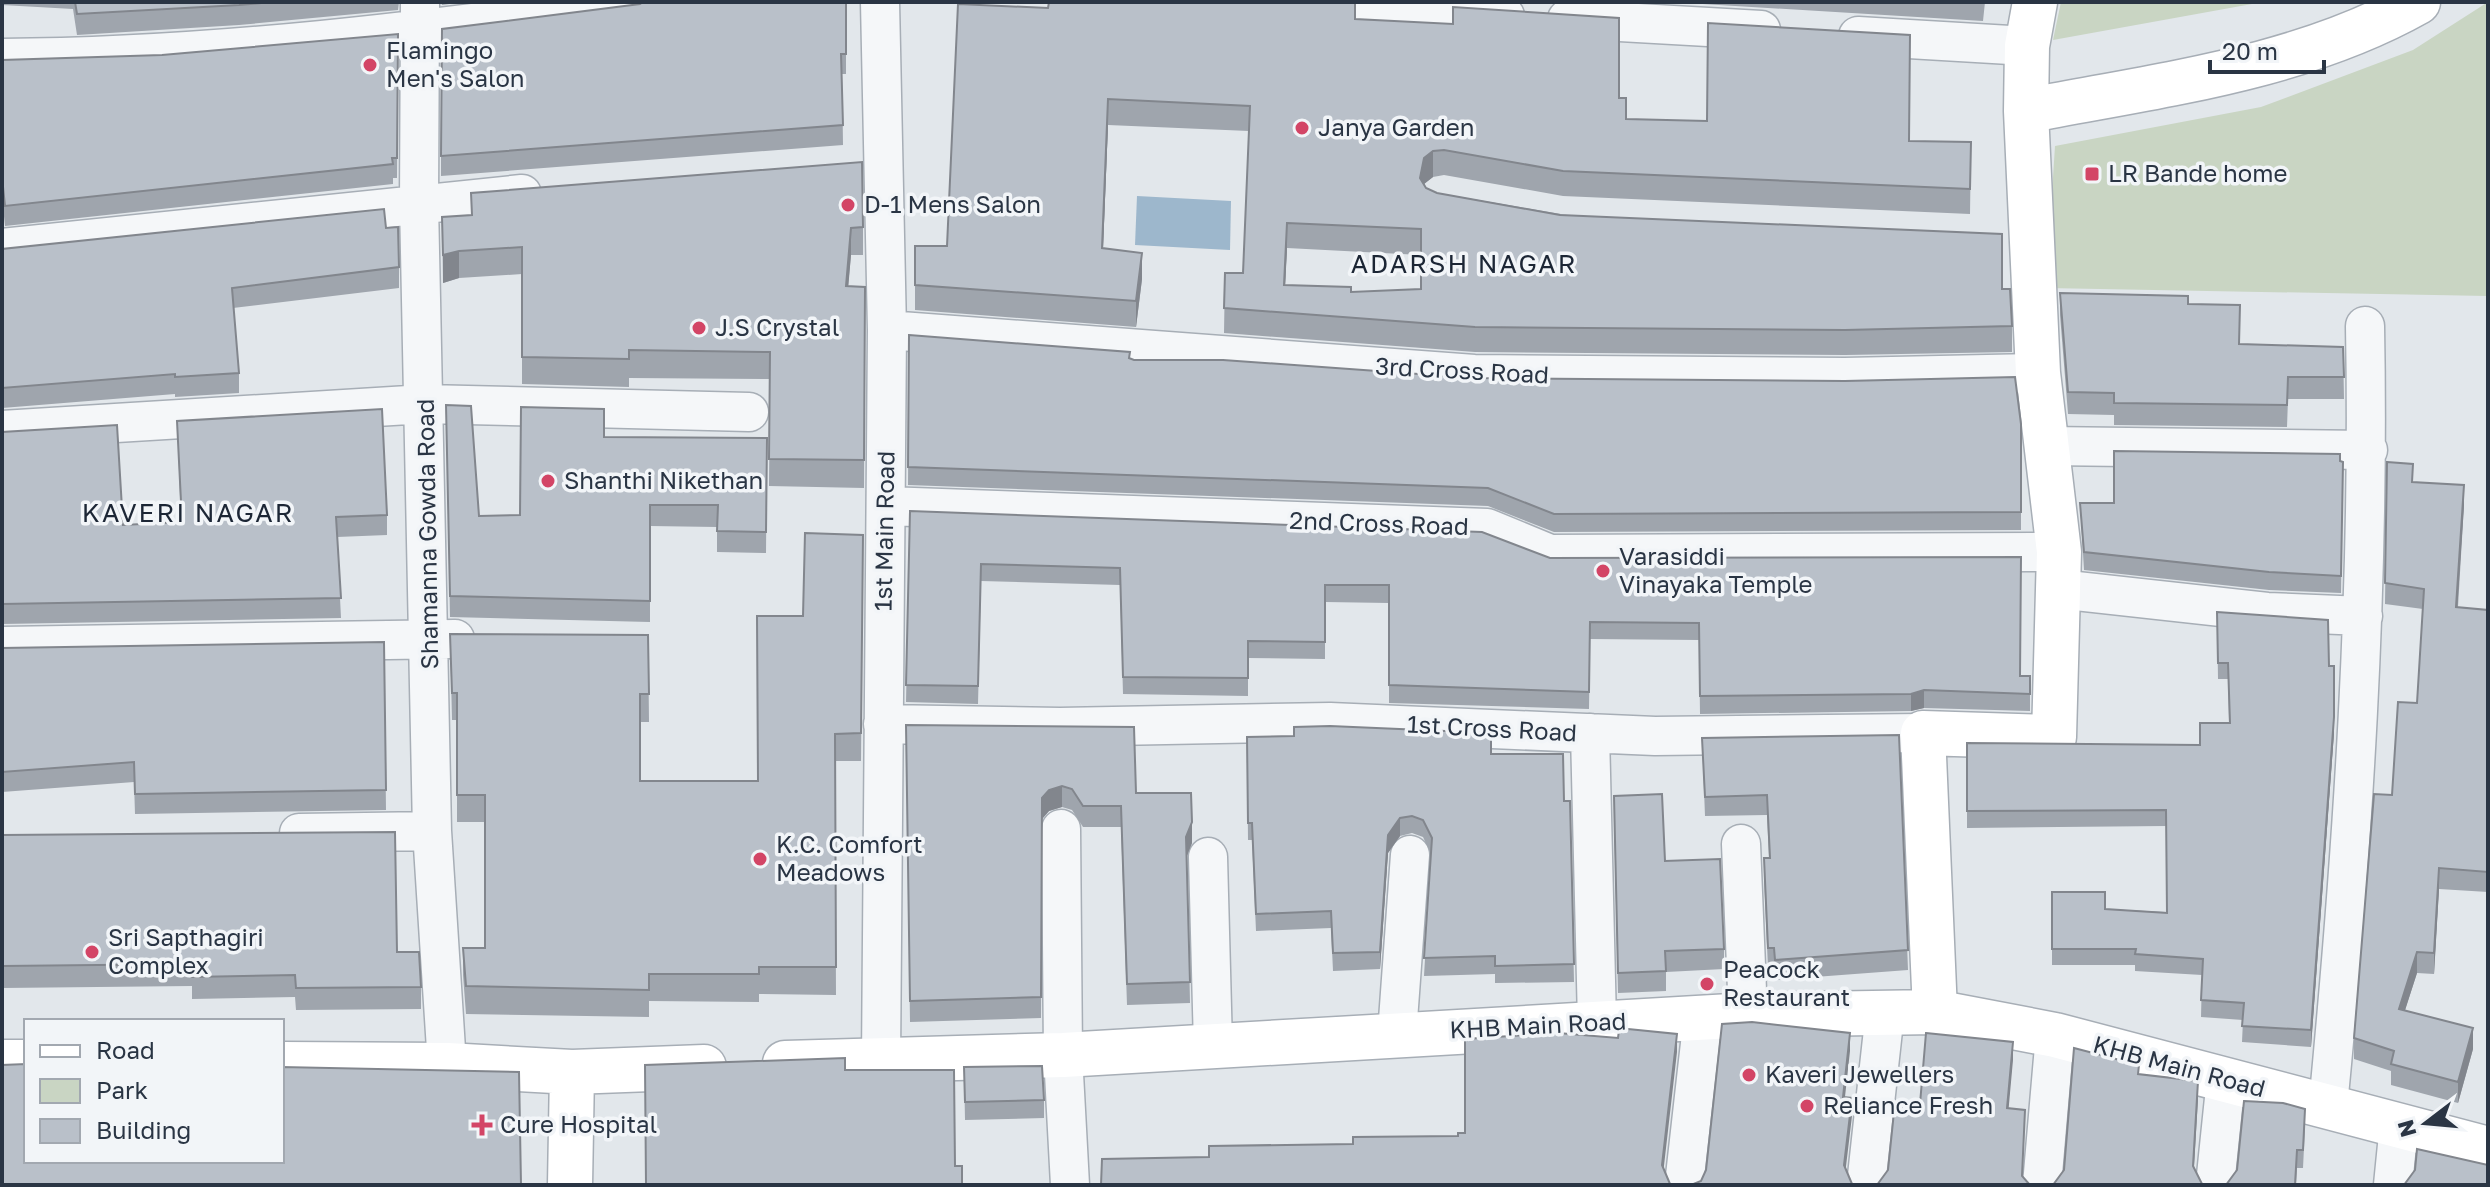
<svg xmlns="http://www.w3.org/2000/svg" width="2490" height="1187" viewBox="0 0 2490 1187" font-family="'Golos Text',sans-serif">
  <rect width="100%" height="100%" fill="#e2e7eb"/>
  <path fill="#c9d5c3" d="M2061,2h202l-210,38z
    M2488,2v294l-442,-8 9,-142 206,-39 152,-57z"/>
  <path fill="#9db7cc" d="M1137,196l94,5 -1,49 -95,-5z"/>
  <g fill="none" stroke-linecap="round" stroke-linejoin="round">
    <defs>
      <path id="street" d="M420,2l-1,201 13,628 15,234
        M880,2l7,328 -6,730
        M1312,2l193,14
        M1567,19l194,11
        M1858,36l169,10
        M2,58c212,-1 424,-28 634,-56
        M2,248l520,-54
        M887,330l587,44 371,3 193,-4
        M2,430l423,-26 324,8
        M2047,446l321,4
        M886,506l601,22 63,26 509,-2
        M2058,589l209,23 96,4
        M2,646l453,-7
        M883,724l177,3 270,-5 325,14 268,-3
        M1590,733l7,289
        M1061,829l2,226 7,130
        M299,833l133,-2
        M1741,844l7,171
        M1208,857l5,189
        M1397,1034l13,-179
        M2328,1106c25,-260 42,-519 37,-780
        M1684,1185l19,-168
        M1866,1185l19,-173
        M2042,1185l13,-150
        M2215,1185l11,-106
        M2393,1185l6,-60"/>
      <path id="secondary" d="M2026,111c132,-26 273,-42 392,-109
        M1935,1012l-12,-279 131,4 5,-185 -21,-179 -12,-262 1,-65 8,-44
        M2,1062h24
        M785,1063l278,-8 685,-40 187,-3 120,23 433,114
        M282,1064l165,1 125,7 132,-5
        M570,1185l2,-113"/>
    </defs>
    <use href="#street" stroke="#a7aeb6" stroke-width="41"/>
    <use href="#secondary" stroke="#a7aeb6" stroke-width="47"/>
    <use href="#street" stroke="#f5f7f9" stroke-width="38"/>
    <use href="#secondary" stroke="#fff" stroke-width="44"/>
  </g>
  <path fill="#9fa5ad" fill-rule="evenodd" d="M2,2h397l-1,8 -159,15 -162,10 -4,-26 -71,-4z
    M441,2h23l-22,3z
    M846,2v72h-4l1,71 -402,31v-20l199,-152z
    M1670,2h315l-2,19z
    M1048,8l308,11 263,79 7,21 284,22 61,1 -1,72 -407,-18 -119,-21 -11,2 -9,7 2,4 11,5 565,96 10,37v26l-167,3 -370,-3 -251,-19 1,-60h18l6,-142 -141,-6 -5,124 39,30 -6,48 -221,-17v-64h32zM1287,248l134,7v34l-70,3 -66,-7z
    M398,34l-1,144h-4v6l-388,42 -3,-29v-137l160,-5z
    M471,193l392,34v28h-12l-3,31 17,1 -1,201 -95,-2 1,-107 -141,-1v9l-107,-3v-110l-63,4 -16,5 -1,-66 29,-1z
    M386,228l13,39v21l-166,20 6,65v20l-64,4v-3l-173,14v-159z
    M2060,293l128,11 52,40 103,3 1,52h-56l-1,28 -173,-2v-10l-46,-1 -8,-99z
    M909,335l221,23 4,2 887,64v106l-467,2 -66,-26 -580,-21z
    M446,405l33,111 41,-1 84,-78 163,1 -1,115 -49,-1v-25l-67,-1v96l-200,-5z
    M177,421l210,94v20l-50,2 4,81 -339,6v-192l121,93 58,-3z
    M2340,461l3,1 -2,131 -72,-3 -185,-20 -4,-67h34z
    M2387,462l26,20 51,23 -6,102 30,3v282l-49,-3 -5,85 -17,-1 -12,37 68,39 -15,54 -67,-18v-14l-37,-12v-21l38,-243 25,-92 6,-94 -38,-5z
    M910,511l640,47 470,118h10v35l-106,-3 -13,3 -211,3 -1,-74 -109,-1 -1,70 -200,-6v-100l-64,-1v57l-77,-1v38l-125,-2 -3,-109 -139,-4 -3,123 -72,-2z
    M863,535l-2,226h-26l1,234 -77,-1v8l-110,-1v16l-183,-3 -3,-39v-27h22v-126h-28v-102h-5l-2,-86 198,1 1,87h-9v59h118l45,-165z
    M2217,612l112,54 5,67 -23,314 -69,-5 1,-22 -42,-3 1,-42 -67,-4v-6h-83v-73l53,17 62,3 -1,-86 -199,2v-85l233,2 29,-22 -1,-44h-10z
    M384,642l2,168 -251,4 -1,-32 -132,10v-144z
    M906,725l230,68 56,50 -5,13 3,147 -63,2 -6,-178h-38l-11,-17 -10,-3 -13,4 -7,8 -1,199 -131,4z
    M1899,735l9,235 -133,10 -1,-12h-6l-4,-90v-20h5l-2,-43 -62,1 -3,-78z
    M1247,737l244,17 73,47h6l4,181 -79,1v-9l-71,2 7,-122 -8,-17 -11,-4 -12,3 -12,17 -8,116 -47,2 -2,-43 -75,3 -4,-91h-4z
    M1614,816l51,45 59,88v20l-58,3v19l-48,2z
    M2,835l395,117 24,35v22l-125,1 -1,-13 -103,2v-13l-190,2z
    M964,1067l80,33v18l-79,2z
    M2305,1127l-2,41h-6l-1,17h-70z"/>
  <path fill="#82868d" d="M1108,99v26l-6,149v-26z
    M1433,151v26l-9,7 -4,-6 4,-20z
    M1287,223v25l-3,62v-25z
    M851,228v27l-5,58v-27z
    M459,251v27l-16,5v-28z
    M1142,253v26l-6,48v-26z
    M2464,485v20l-8,123v-21z
    M1924,690v18l-13,3v-17z
    M2334,717v16l-23,314v-17z
    M1062,786v21l-13,4 -7,8 -1,199 1,-220 7,-8z
    M1400,818v18l-12,17 -8,116v-17l8,-117z
    M1192,822v21l-6,15v-21z
    M2439,868v21l-5,85v-21z
    M2417,952v21l-18,56v-20z
    M2473,1028v21l-15,54v-21z
    M1850,1033v18l-7,64v-18z
    M1677,1034v18l-15,131v-18z
    M2013,1042v18l-6,66v-18z
    M2198,1081v18l-5,85v-18z
    M1852,1098v18l-8,67v-18z"/>
  <path fill="#b9c0c9" stroke="#82868d" stroke-width="2" fill-rule="evenodd" d="M75,2h197l-33,3 -162,9z
    M643,2h203v52h-5l2,71 -402,31 1,-127 198,-25z
    M1049,2h306v17l98,5v-17l166,11v80h7v21l81,2 1,-98 202,12 -1,106 62,1 -1,47 -407,-18 -119,-21 -11,1 -9,7 -4,20 6,10 11,5 123,22 442,19v55h8l2,37 -167,4 -370,-3 -251,-19 1,-35h18l7,-167 -142,-7 -6,149 40,5 -6,48 -221,-16v-39h32l11,-242 90,4zM1287,223l134,6v60l-70,3v-5l-67,-2z
    M398,34l-1,124h-5l1,6 -388,42 -3,-29v-117l160,-5z
    M862,162l1,65 -12,1 -5,58 19,1 -1,173 -95,-1 1,-107 -141,-2v9l-107,-2v-110l-63,4 -16,4 -1,-38 30,-2 -1,-22z
    M384,209l2,19 12,-1 1,40 -167,21 7,85 -64,4v-3l-173,14v-139z
    M2060,293l128,3v8l52,1 -1,39 104,3 1,30h-56l-1,28 -173,-2v-10l-46,-1z
    M909,335l221,17 -1,6 5,2h89l251,18 371,3 170,-4 6,47v88l-467,2 -66,-26 -580,-21z
    M446,405l25,1 8,110 41,-1 1,-108 83,2v28l163,1 -1,94 -49,-1 1,-26h-68v96l-200,-5z
    M382,409l5,106 -51,2 5,81 -339,6v-172l115,-7 6,100 59,-3 -5,-101z
    M2114,451l226,3v7l3,1 -2,114 -72,-4 -185,-20 -4,-49h34z
    M2387,462l26,2 -1,18 52,3 -8,122 32,3v262l-49,-4 -5,85 -17,-1 -18,57 74,19 -15,54 -67,-18 3,-13 -40,-13 20,-244 18,1 6,-93 19,1 7,-114 -39,-6z
    M910,511l572,21 68,26 471,-1 -1,119h10v18l-106,-4 -13,4 -211,2 -1,-73 -109,-1 -1,70 -200,-7v-100h-64v57l-77,-1v37l-125,-1 -3,-109 -139,-4 -3,122 -72,-1z
    M805,533l58,2 -2,198 -26,1 1,233h-77v7h-110v16l-183,-4 -3,-38h22v-153h-28v-102h-5l-2,-59 198,1 1,59h-9v87h118l-1,-165h46z
    M2217,612l111,8 1,46h5v51l-23,313 -69,-4 2,-23 -43,-3 2,-41 -68,-5 1,-5h-84v-57h53v17l62,4 -1,-103 -199,1v-68l233,2v-22h30l-2,-60h-10z
    M384,642l2,148 -251,4 -1,-32 -132,10v-124z
    M906,725l228,2 2,66h55l1,29 -6,15 4,145 -63,2 -6,-178h-38l-11,-17 -10,-3 -13,4 -7,8 -1,199 -131,4z
    M1330,726l161,7v21h72l1,47h6l4,163 -79,2v-10l-71,2 8,-120 -9,-18 -11,-4 -12,2 -12,17 -8,117 -47,1 -2,-42 -75,3 -4,-91h-4l-1,-86 47,-1v-9z
    M1899,735l9,215 -133,10 -1,-12h-6l-4,-90h6l-3,-63 -62,2 -3,-59z
    M1662,794l3,67 55,-2 4,90 -59,2 1,20 -48,2 -4,-177z
    M395,832l2,120h22l2,35 -125,1 -1,-13 -103,2v-13l-190,2v-131z
    M1752,1022l98,11 -7,64 9,1 -8,67 8,19 2,1h-163l10,-4 5,-11 16,-146z
    M1628,1029l49,5 -15,131 8,19 2,1h-571l1,-26 107,-2v-11l144,-2v-7l105,-1v-3h7v-94l93,-6 60,5 1,-8z
    M1926,1033l87,9 -6,66 18,2 -3,66 8,9h-153l11,-15 7,-68 25,2z
    M2074,1048l65,17 -1,9 60,7 -5,85 9,18 1,1h-150l11,-15z
    M845,1058v12h109l1,96h7v19h-316l-1,-120z
    M26,1064v97h256v-94l237,5 2,113h-519v-120z
    M1042,1066l2,34 -79,2 -1,-35z
    M2244,1101l39,2 22,6 -2,41h-6l-2,35h-69l11,-15z
    M2417,1149l71,16v20h-84l11,-15z"/>
  <g fill="#d34566" stroke="#f2f5f8" stroke-width="3">
    <circle cx="370" cy="65" r="8"/>
    <circle cx="1302" cy="128" r="8"/>
    <rect x="2084" y="166" width="16" height="16" rx="4"/>
    <circle cx="848" cy="205" r="8"/>
    <circle cx="699" cy="328" r="8"/>
    <circle cx="548" cy="481" r="8"/>
    <circle cx="1603" cy="571" r="8"/>
    <circle cx="760" cy="859" r="8"/>
    <circle cx="92" cy="952" r="8"/>
    <circle cx="1707" cy="984" r="8"/>
    <circle cx="1749" cy="1075" r="8"/>
    <circle cx="1807" cy="1106" r="8"/>
    <path d="M478 1113h8v8h8v8h-8v8h-8v-8h-8v-8h8z"/>
  </g>
  <g text-anchor="middle" stroke-width="7" stroke-linejoin="round" paint-order="stroke">
    <g font-size="24" fill="#2a3544" stroke="#f2f5f8" text-anchor="start">
      <text x="386" y="59">Flamingo<tspan x="386" dy="28">Men's Salon</tspan></text>
      <text x="1318" y="136">Janya Garden</text>
      <text x="2108" y="182">LR Bande home</text>
      <text x="864" y="213">D-1 Mens Salon</text>
      <text x="715" y="336">J.S Crystal</text>
      <text x="564" y="489">Shanthi Nikethan</text>
      <text x="1619" y="565">Varasiddi<tspan x="1619" dy="28">Vinayaka Temple</tspan></text>
      <text x="776" y="853">K.C. Comfort<tspan x="776" dy="28">Meadows</tspan></text>
      <text x="108" y="946">Sri Sapthagiri<tspan x="108" dy="28">Complex</tspan></text>
      <text x="1723" y="978">Peacock<tspan x="1723" dy="28">Restaurant</tspan></text>
      <text x="1765" y="1083">Kaveri Jewellers</text>
      <text x="1823" y="1114">Reliance Fresh</text>
      <text x="500" y="1133">Cure Hospital</text>
    </g>
    <g font-size="24" fill="#2a3544" stroke="#f2f5f8">
      <text transform="translate(1462 371) rotate(3)" y="8">3rd Cross Road</text>
      <text transform="translate(1379 524) rotate(2)" y="8">2nd Cross Road</text>
      <text transform="translate(885 531) rotate(-89)" y="8">1st Main Road</text>
      <text transform="translate(428 534) rotate(-91)" y="8">Shamanna Gowda Road</text>
      <text transform="translate(1492 729) rotate(3)" y="8">1st Cross Road</text>
      <text transform="translate(1538 1026) rotate(-3)" y="8">KHB Main Road</text>
      <text transform="translate(2179 1067) rotate(15)" y="8">KHB Main Road</text>
    </g>
    <g font-size="26" letter-spacing="2" fill="#1c2635" stroke="#f2f5f8">
      <text x="1464" y="273">ADARSH NAGAR</text>
      <text x="188" y="522">KAVERI NAGAR</text>
    </g>
  </g>
  <rect width="2490" height="1187" fill="none" stroke="#2a3544" stroke-width="8"/>
  <rect x="24" y="1019" width="260" height="144" fill="#f2f5f8" stroke="#a2a8b0" stroke-width="2"/>
  <rect x="40" y="1045" width="40" height="12" fill="#ffffff" stroke="#a2a8b0" stroke-width="2"/>
  <text x="96" y="1059" font-size="24" fill="#2a3544">Road</text>
  <rect x="40" y="1079" width="40" height="24" fill="#c9d5c3" stroke="#a2a8b0" stroke-width="2"/>
  <text x="96" y="1099" font-size="24" fill="#2a3544">Park</text>
  <rect x="40" y="1119" width="40" height="24" fill="#b9c0c9" stroke="#a2a8b0" stroke-width="2"/>
  <text x="96" y="1139" font-size="24" fill="#2a3544">Building</text>
  <g transform="translate(2426 1123) rotate(254)" stroke="#f2f5f8" stroke-width="6" paint-order="stroke">
  <path d="M0-6L14 30L0 20L-14 30Z" fill="#2a3544"/>
  <text y="-12" font-size="22" font-weight="bold" text-anchor="middle" fill="#2a3544">N</text>
  </g>
  <path d="M2210 60v12h114v-12" fill="none" stroke="#2a3544" stroke-width="4"/>
  <text x="2222" y="60" font-size="24" fill="#2a3544" stroke="#f2f5f8" stroke-width="6" paint-order="stroke">20 m</text>
</svg>
